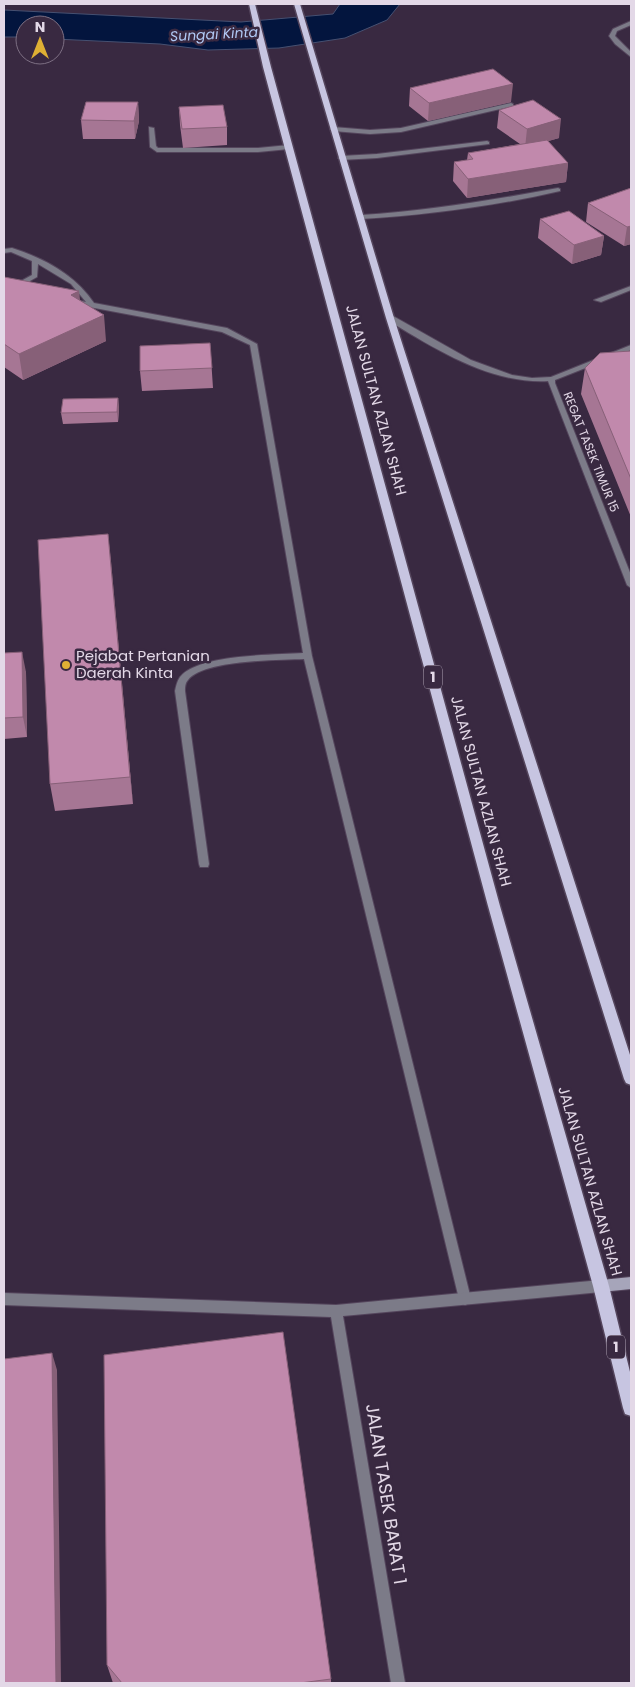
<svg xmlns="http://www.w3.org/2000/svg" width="635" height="1687" viewBox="0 0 635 1687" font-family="Poppins,sans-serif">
  <rect width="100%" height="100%" fill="#392941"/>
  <path fill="#03153e" stroke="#465071" d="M340,4h60l-13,16 -42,18 -66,10 -71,2 -48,-6 -105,-5v-14h-30v12h-21v-27l237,12 92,-8z"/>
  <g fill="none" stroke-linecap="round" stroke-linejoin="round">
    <defs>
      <path id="lane" d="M511,103l2,1v2l-112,26 -31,2 -37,-3 -3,-2 3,-2 37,3 31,-2z
        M149,127l5,1 2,18 2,2h100l31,-3 3,2 -3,2 -31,3h-101l-7,-5z
        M487,141l2,1v2l-112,14 -36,2 -3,-2 3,-2 36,-2z
        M558,188l2,1v2c-65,15 -132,24 -199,28l-3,-2 3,-2c66,-4 132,-15 197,-27z
        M12,248c32,10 63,27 82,55l133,25 30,16 55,312 159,643 -2,4 -4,2 -4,-2 -2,-4 -155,-640c-25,1 -101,1 -116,21 -3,3 -3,8 -3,11l24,173 -1,3h-8l-1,-3 -24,-173c1,-5 2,-10 5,-14 18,-23 95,-22 123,-24l-53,-308 -28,-13 -154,-29 -1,-2 4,-2 15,3 -15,-18 -33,-20 -1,13 -23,13 -10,2v-4l6,-1 22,-12v-14l-21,-9 -7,1v-4z"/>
      <path id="street" d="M631,21v4l-14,6 -2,5 16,16v5l-16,-13 -6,-8 4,-7z
        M631,286v4l-30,12 -7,-2z
        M387,316h6l78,44 41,15 20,3 19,-1 80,-32v5l-76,30v3l76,192v13l-4,-3 -79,-204c-59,3 -112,-32 -161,-61z
        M601,1280l4,2 2,4 -2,4 -4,2 -258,24 62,367h-14l-60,-366 -327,-12v-12l332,12z"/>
      <path id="secondary" d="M631,1277v12l-30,3 -4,-2 -2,-4 2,-4 4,-2z"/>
      <path id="primary" d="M249,4h6l16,63 229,839 109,380 22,90v40l-6,-2 -2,-6 -30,-122 -105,-380 -225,-839z
        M294,4h6l94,314 237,740v27l-5,-2 -2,-4 -238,-761z"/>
    </defs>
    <use href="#lane" stroke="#54455c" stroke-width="2"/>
    <use href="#street" stroke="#54455c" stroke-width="2"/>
    <use href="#secondary" stroke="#54455c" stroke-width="2"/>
    <use href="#primary" stroke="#54455c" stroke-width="3"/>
    <use href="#lane" fill="#7c7b88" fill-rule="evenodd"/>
    <use href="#street" fill="#7c7b88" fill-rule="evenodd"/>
    <use href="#secondary" fill="#a6a5ba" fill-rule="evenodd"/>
    <use href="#primary" fill="#c7c5e1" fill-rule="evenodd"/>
  </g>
  <path fill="#a67694" d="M410,88l101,14 -83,19 -19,-15z
    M138,102l1,19 -4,18h-52l-2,-19z
    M179,107l48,20v18l-44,3 -3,-23z
    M499,110l60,28 -11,3 20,22 -2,19 -99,16 -14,-17 1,-19 13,-2 1,-7 52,-9 -23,-16z
    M631,188v56l-7,2 -38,-24 2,-19z
    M540,219l64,17 -3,19 -29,9 -34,-26z
    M4,277l76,23 26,41 -83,39 -19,-13z
    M210,343l3,45 -71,3 -2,-20z
    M631,351v166l-50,-123 4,-26z
    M118,398l1,11 -1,13 -55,2 -2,-11z
    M108,534l25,270 -78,7 -5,-27z
    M4,653l22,19 1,65 -23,2z
    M107,1665l224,14v4h-218z"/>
  <path fill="#876078" d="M513,84l-2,18 -83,19 1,-18z
    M138,102l1,19 -4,18 -1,-18z
    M561,119l-2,19 -34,10 2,-19z
    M568,163l-2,19 -99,16 1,-19z
    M631,226v18l-7,2 3,-19z
    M604,236l-3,19 -29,9 2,-19z
    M79,291l3,26 -11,-22z
    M104,315l2,26 -83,39 -4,-26z
    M118,398l1,11 -1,13 -1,-10z
    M108,534l3,27 22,243 -3,-27z
    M22,652l4,20 1,65 -4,-20z
    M52,1353l5,17 4,313h-5z"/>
  <path fill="#c189ac" stroke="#876078" d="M493,69l20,15 -84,19 -19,-15z
    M533,100l28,19 -34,10 -28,-19z
    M86,102h52l-4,19 -53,-1z
    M223,105l4,22 -45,2 -3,-22z
    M547,140l21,23 -100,16 -14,-17 19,-3 -5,-6z
    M631,188v38l-4,1 -39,-24z
    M569,211l35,25 -30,9 -34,-26z
    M4,277l75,14 -8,4 33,20 -85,39 -15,-10z
    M210,343l2,25 -72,3v-25z
    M631,351v128l-46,-111 15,-15z
    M118,398l-1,14 -56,1 2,-14z
    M108,534l22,243 -80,7 -12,-244z
    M22,652l1,65 -19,1v-65z
    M283,1332l48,347 -31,4h-178l-15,-18 -3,-310z
    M52,1353l4,330h-52v-324z"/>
  <circle fill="#dfb034" stroke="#392941" stroke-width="2" cx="66" cy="665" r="5"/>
  <g text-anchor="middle" stroke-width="5" stroke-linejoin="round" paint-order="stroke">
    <g font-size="12" fill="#e3d8e7" stroke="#392941">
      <text transform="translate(591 452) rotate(68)" y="4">REGAT TASEK TIMUR 15</text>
    </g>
    <g font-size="14" font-style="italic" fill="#b0c8f4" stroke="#392941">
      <text transform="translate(214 34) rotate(-3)" y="5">Sungai Kinta</text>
    </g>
    <g fill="#392941" stroke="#b0a4b5" stroke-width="1">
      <rect x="424" y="665.5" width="18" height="23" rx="4"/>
      <rect x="607" y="1335.5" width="18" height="23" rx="4"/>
    </g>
    <g font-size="14" font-weight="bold" fill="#e3d8e7">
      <text x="433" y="682">1</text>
      <text x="616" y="1352">1</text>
    </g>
    <g font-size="15" fill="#e3d8e7" stroke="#392941">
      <text transform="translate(376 400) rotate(75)" y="5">JALAN SULTAN AZLAN SHAH</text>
      <text transform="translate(481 791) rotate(75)" y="5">JALAN SULTAN AZLAN SHAH</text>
      <text transform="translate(590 1181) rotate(74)" y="5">JALAN SULTAN AZLAN SHAH</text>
    </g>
    <g font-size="15" fill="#e3d8e7" stroke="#392941" text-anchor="start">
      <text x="76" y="661">Pejabat Pertanian<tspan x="76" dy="17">Daerah Kinta</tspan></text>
    </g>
    <g font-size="18" fill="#e3d8e7" stroke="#392941">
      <text transform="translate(386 1494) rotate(81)" y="6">JALAN TASEK BARAT 1</text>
    </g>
  </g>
  <rect width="635" height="1687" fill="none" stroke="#e3d8e7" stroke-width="10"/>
  <g transform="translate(40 40)"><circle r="24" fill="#392941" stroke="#7d6f83"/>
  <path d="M0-4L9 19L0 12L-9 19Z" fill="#dfb034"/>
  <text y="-8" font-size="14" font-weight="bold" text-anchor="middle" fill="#e3d8e7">N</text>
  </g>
</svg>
